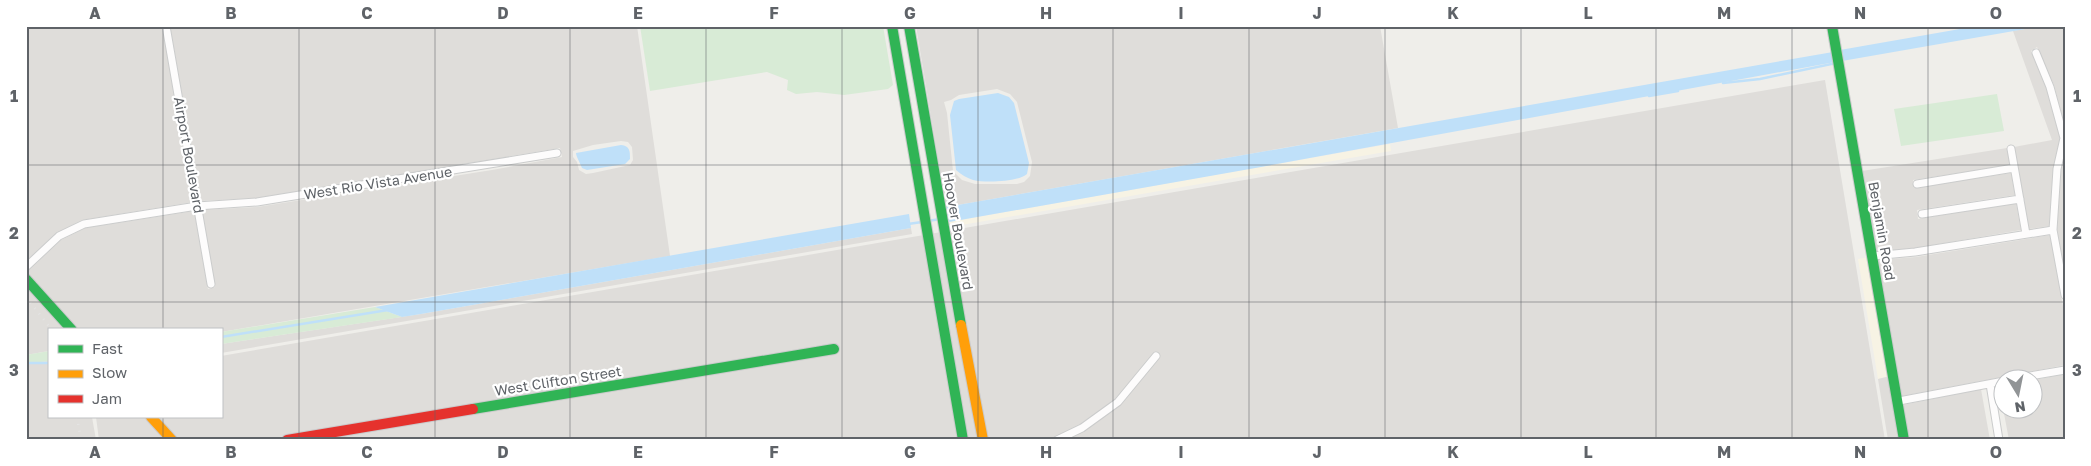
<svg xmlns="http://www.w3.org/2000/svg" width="2091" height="466" viewBox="0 0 2091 466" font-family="'Golos Text',sans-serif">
  <rect width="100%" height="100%" fill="#efeeea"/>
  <path fill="#f7f3e4" d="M1390,144l1,7 -441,76 -1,-5z
    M1869,257l21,119 -12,3 -20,-120z"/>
  <path fill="#dfddda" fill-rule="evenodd" d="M26,26h136l31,176 -111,18 -25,13 -31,29z
    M170,26h467l33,230 -449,76v-2h-144l-51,-57 35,-33 24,-12 109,-17 14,78 7,-2 -13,-77 55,-3 235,-37 70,-13 -2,-9 -304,50 -55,3zM621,141l7,1 4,5 1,13 -3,5 -37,8 -7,1 -7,-4 -2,-8 -4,-5v-6l20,-6z
    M916,26h464l18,102 -452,79zM997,89l13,5 7,8 15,60 -2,14 -6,6 -7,2h-42l-13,-4 -9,-9 -6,-58 -3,-11 7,-2 8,-5z
    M2042,26h23v101l-11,-42 -17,-38 -6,4 15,37 14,50 -7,31 -4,57 -20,3 -15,-82 38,-7 -39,-109z
    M1825,80l60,360h-1786l-3,-23h125v-61z
    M2007,148l3,17 -97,15 1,8 97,-15 4,22 -98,15 1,9 98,-16 5,27 -106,18 -39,4 -14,-81z
    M2065,153l-1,78 1,42 -8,-43 4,-60z
    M911,228l1,6 -691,119v-9l200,-30z
    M2050,235l15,82v48l-163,31 -24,-136 38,-3z
    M26,285l40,45h-17v21l-23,4z
    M49,361v56h43l4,23h-70v-76z
    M2065,374v66h-56l-10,-53 4,-1 1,22h30v-28z
    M1890,376l10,64h-12l-10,-61z
    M1981,389l9,51h-82l-5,-35z"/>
  <path fill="#d8ebd6" d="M640,26h243l10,59 -5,4 -44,6 -27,-3 -21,2 -9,-4 1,-10 -21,-8 -117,19z
    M1997,94l7,37 -103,15 -7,-37z
    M375,307l27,10 -181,27v-12z
    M49,351v10l-23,3v-9z"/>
  <path fill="#bfe0f9" d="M1977,26h65l-200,35 -2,-11z
    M1833,52l2,10 -574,105 -312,55 -3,-15z
    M998,93l11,4 5,6 15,60 -2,11c-9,8 -42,9 -54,6 -6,-2 -11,-5 -17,-10l-6,-55 4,-14 5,-2z
    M621,145c9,1 9,6 9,14l-5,5 -38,6 -5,-2c-2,-5 -6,-12 -6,-15z
    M909,214l2,14 -490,86 -19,3 -27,-10z"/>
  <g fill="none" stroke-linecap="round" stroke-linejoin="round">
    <path stroke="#bfe0f9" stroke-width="2.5" d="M1723,83l37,-4 76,-16
      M1649,96l29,-5
      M928,221l12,-2
      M908,224l14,-2
      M221,337l167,-27
      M26,363h23"/>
    <defs>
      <path id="street" d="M166,26l45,258
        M2036,53l14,34 14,51 -7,31 -4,61 12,65
        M2011,149l15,85
        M1917,184l97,-16
        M1922,214l98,-15
        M1873,256l42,-4 138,-22
        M26,267l33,-31 25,-12 113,-18 60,-4 300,-49
        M2018,378l47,-8
        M1990,384l9,56
        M1899,401l105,-20
        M1057,440l25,-12 36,-26 38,-46"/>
      <path id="fast" d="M892,26l71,414
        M909,26l52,299
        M1832,26l72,414
        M26,279l46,51
        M473,409l361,-60"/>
      <path id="slow" d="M961,325l22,115
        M151,417l21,23"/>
      <path id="jam" d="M287,440l186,-31"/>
    </defs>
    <use href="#street" stroke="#cbcccc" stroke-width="9"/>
    <use href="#fast" stroke="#cacacb" stroke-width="12"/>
    <use href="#slow" stroke="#cacacb" stroke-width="12"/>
    <use href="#jam" stroke="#cacacb" stroke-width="12"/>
    <use href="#street" stroke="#fdfcfc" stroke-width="7"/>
    <use href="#fast" stroke="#30b455" stroke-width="10"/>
    <use href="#slow" stroke="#ff9f0a" stroke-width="10"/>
    <use href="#jam" stroke="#e5322d" stroke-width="10"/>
    <path stroke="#e4e4e4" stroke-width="2.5" stroke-dasharray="1 6" stroke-linecap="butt" d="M26,297l26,33
      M77,417l4,23"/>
  </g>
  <path fill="none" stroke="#5f6368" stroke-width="1" stroke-opacity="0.55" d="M163,26v304M299,26v414M435,26v414M570,26v414M706,26v414M842,26v414M978,26v414M1113,26v414M1249,26v414M1385,26v414M1521,26v414M1656,26v414M1792,26v414M1928,26v414M26,165h2039M26,302h2039M163,417v23"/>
  <g text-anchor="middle" stroke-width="4.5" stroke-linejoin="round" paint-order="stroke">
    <g font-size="14" fill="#5f6368" stroke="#fff">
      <text transform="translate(189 155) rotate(80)" y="5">Airport Boulevard</text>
      <text transform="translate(378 183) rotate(-9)" y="5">West Rio Vista Avenue</text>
      <text transform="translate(958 231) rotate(80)" y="5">Hoover Boulevard</text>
      <text transform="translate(1882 231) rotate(80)" y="5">Benjamin Road</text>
      <text transform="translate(558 381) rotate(-9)" y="5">West Clifton Street</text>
    </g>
  </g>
  <rect width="2091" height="466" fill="none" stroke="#ffffff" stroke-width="55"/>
  <rect x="48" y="328" width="175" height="90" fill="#ffffff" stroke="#bfc1c3"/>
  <rect x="58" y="345" width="25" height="8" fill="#30b455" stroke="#bfc1c3"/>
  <text x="92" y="354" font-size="15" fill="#5f6368">Fast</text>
  <rect x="58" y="370" width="25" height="8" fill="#ff9f0a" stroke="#bfc1c3"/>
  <text x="92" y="378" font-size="15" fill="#5f6368">Slow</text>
  <rect x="58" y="395" width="25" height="8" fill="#e5322d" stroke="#bfc1c3"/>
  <text x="92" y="404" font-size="15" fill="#5f6368">Jam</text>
  <g transform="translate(2018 394) rotate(170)"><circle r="24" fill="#ffffff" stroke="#bfc1c3"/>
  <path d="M0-4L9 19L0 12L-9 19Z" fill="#919496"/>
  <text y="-8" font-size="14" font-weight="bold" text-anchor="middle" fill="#5f6368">N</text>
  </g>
  <rect x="28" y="28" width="2036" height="410" fill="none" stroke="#5f6368" stroke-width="2"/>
  <g font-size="16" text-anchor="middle" font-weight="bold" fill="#5f6368">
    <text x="95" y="19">A</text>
    <text x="231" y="19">B</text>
    <text x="367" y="19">C</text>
    <text x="503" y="19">D</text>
    <text x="638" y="19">E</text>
    <text x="774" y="19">F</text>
    <text x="910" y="19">G</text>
    <text x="1046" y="19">H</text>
    <text x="1181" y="19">I</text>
    <text x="1317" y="19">J</text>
    <text x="1453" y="19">K</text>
    <text x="1588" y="19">L</text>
    <text x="1724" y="19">M</text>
    <text x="1860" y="19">N</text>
    <text x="1996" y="19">O</text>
    <text x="14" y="102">1</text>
    <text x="2077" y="102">1</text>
    <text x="14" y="239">2</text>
    <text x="2077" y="239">2</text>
    <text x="14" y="376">3</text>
    <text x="2077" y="376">3</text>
    <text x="95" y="458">A</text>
    <text x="231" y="458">B</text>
    <text x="367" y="458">C</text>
    <text x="503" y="458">D</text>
    <text x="638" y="458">E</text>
    <text x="774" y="458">F</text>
    <text x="910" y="458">G</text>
    <text x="1046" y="458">H</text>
    <text x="1181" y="458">I</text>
    <text x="1317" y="458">J</text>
    <text x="1453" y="458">K</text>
    <text x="1588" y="458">L</text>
    <text x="1724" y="458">M</text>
    <text x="1860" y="458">N</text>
    <text x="1996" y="458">O</text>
  </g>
</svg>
